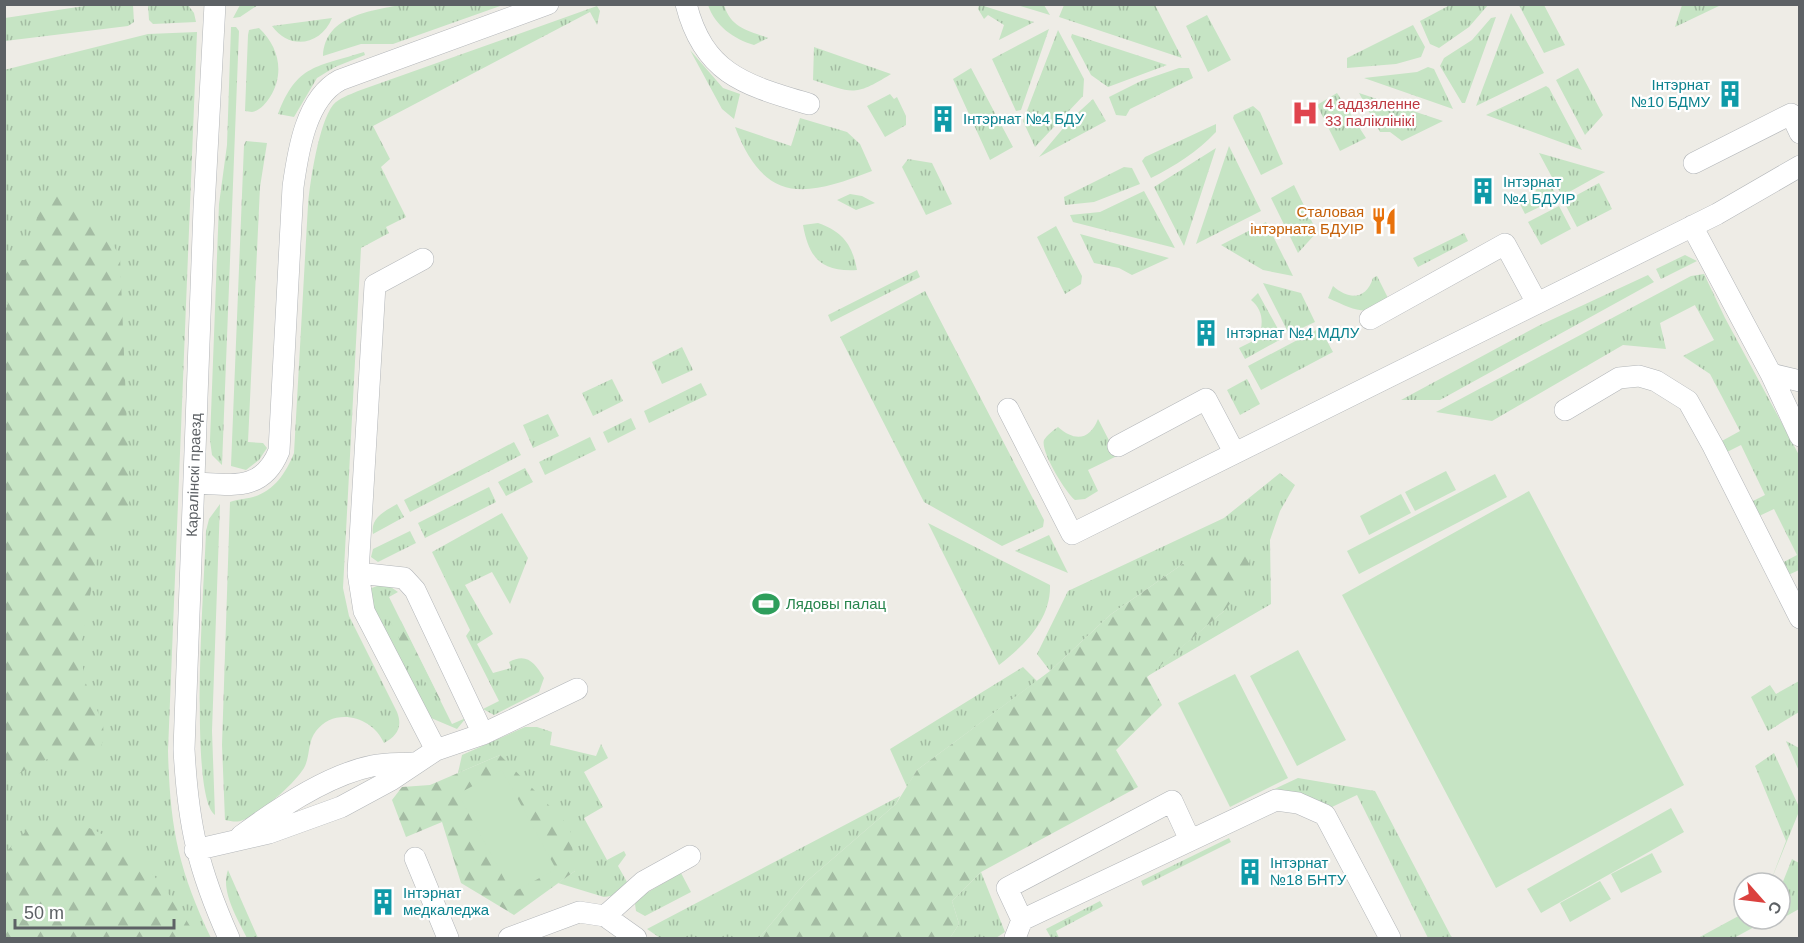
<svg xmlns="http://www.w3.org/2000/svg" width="1804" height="943" viewBox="0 0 1804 943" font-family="Helvetica,sans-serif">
  <defs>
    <pattern id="grass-tufts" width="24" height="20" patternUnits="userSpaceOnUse" patternTransform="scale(1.5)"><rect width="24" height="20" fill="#c6e4c4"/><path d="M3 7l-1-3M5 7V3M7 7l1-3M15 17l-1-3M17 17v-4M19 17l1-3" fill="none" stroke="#a4bca3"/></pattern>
    <pattern id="forest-firs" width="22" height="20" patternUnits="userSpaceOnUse" patternTransform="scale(1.5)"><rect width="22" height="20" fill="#c6e4c4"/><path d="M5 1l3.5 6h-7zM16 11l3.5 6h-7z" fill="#a4bca3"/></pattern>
  </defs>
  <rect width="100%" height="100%" fill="#eeece6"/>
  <path fill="url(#grass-tufts)" d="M404,4h99v1l-110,39h-32l-38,12c2,-42 50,-45 81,-52z
    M91,5h42l1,17 -6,4 -123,15v-23z
    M148,5h40l6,8 2,9 -43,2 -4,-4z
    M240,5v-1l18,1 -18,12 -7,1z
    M708,5h16c7,23 23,25 44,33l-14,7c-20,-6 -39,-19 -46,-40z
    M979,5l5,1 50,16 -35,18 5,-15 -16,-10 -4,4 -6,-10z
    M1017,5h27l6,10z
    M1064,5h91l27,53 -123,-41z
    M1450,5h38l-19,22 -30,21 -9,-4 -10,-23z
    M1519,5h25l21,40 -21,8z
    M1682,5v-1l39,1 -46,22z
    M597,6l3,5 -3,14 -7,-13 -217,114 17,33 -9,8 25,50 -20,10 3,6 -28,15 -18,340 6,28 48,96c6,15 0,24 -13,31 -11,-26 -49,-37 -68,-12 -8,10 -6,24 -11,35 -7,15 -46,49 -62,54 -6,3 -12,1 -18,0l-3,-75 8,-243c8,-3 15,-3 23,-5 21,-6 33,-24 41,-44l14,-248c2,-24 11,-82 25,-100 6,-7 16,-10 25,-14z
    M1511,13l33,60 -68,33z
    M1207,15l24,45 -23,12 -22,-46z
    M1496,17l-31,86h-3l-22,-37 4,-8 28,-18 19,-22z
    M332,18c-11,27 -42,33 -60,8z
    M1413,25l12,22 -4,10 -25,7 -49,4v-10z
    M231,27h5l3,4 -17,434 -10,-10 -2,-15 9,-236 8,-59z
    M259,28c20,19 26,45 11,69 -5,7 -9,13 -18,15l-7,-1 3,-76 1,-5z
    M1049,29l-28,81 -5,1 -24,-52z
    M1058,30l26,49 -1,17 -48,51 -12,-26z
    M197,32l-29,719c2,76 10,118 43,187h-206l-1,-868 144,-36z
    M1072,34l95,31 -59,22 -17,-12 -20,-38z
    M814,47l77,27c-37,23 -38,19 -78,6z
    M690,50l33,38 17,6 -6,25 -12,-10z
    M364,52l1,3 -30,12 -18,11 -23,39 -16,-3c19,-50 39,-47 86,-62z
    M1428,67l6,2 19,40 -89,-31 53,-6z
    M971,68l42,79 -23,13 -37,-81z
    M1179,68h10l4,10 -63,31 -4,7 -10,-1 -7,-18 32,-16z
    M1578,68l25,47 -18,20 -29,-55z
    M1546,86l3,2 33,62 -96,-35z
    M1337,93l29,45 -26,13 -23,-46z
    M1359,93l84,28 -41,20 -12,-9h-10z
    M890,94l4,5 3,-2 9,19v9l-21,12 -18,-31z
    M1093,99l13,22 -67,36 32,-38z
    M1253,106l7,6 23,52 -22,11 -28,-57 1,-3z
    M800,118l47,14 13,12 12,27c-67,26 -107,34 -137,-44l56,19z
    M1216,124v8c-19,20 -41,34 -65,46l-9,-17 3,-4z
    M246,141l21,2 -7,44 -12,255 15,1 4,5 -8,12 -13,10 -15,-4 13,-321z
    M1229,146l32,65 -65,33z
    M1216,148l-32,98 -30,-59z
    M1539,153l66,19 -43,24z
    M908,159l24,4 20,41 -26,11 -24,-48z
    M1124,167l8,1 8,16 -46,18 -29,3 -1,-8z
    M1546,177l12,21 -33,16 -5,-10 14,-7 4,-14z
    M1599,183l13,26 -35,18 -13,-25z
    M1294,185l23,47 -19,21 -27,-55z
    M1144,191l31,57 -102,-26 -3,-7 30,-3z
    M850,194l12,2 13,7 -19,7 -19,-10z
    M1559,206l12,23 -30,16 -13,-23z
    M1266,222l27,54 -30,-6 -42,-25z
    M818,223c25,9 34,21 39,47 -35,2 -48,-11 -54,-45z
    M1056,226l26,50 -1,8 -16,10 -28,-57z
    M1464,233l4,8 -50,26 -5,-9z
    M1080,234l89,24 -37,17 -13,-7 -25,-5z
    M1685,255l12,6 -36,18 -5,-10z
    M917,270l3,7 -89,45 -3,-7z
    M1704,274l21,44 74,137v115l-13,6 -6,-12 17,-9 -23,-46 -17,8 -8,-14 16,-8 -24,-50 -16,8 -5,-11 20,-11 -30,-57 -27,-18 31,-16 -19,-35 -35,18 6,26 -43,-4 -131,76 -56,-9 255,-136z
    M1648,275l6,7 -214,118h-39l137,-74z
    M1377,276l14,28c-29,12 -36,6 -63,-6l5,-12c16,14 33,14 40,-8z
    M1263,283l38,10 14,29 -26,12z
    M925,291l119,229 -1,7 -41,19 -78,-44 -84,-165z
    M1258,293l25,45 -38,21 -6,-11 20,-10c4,-15 5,-27 -8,-38z
    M1320,328l13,24 -72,38 -13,-24z
    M682,347l11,23 -31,14 -10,-22z
    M612,379l11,22 -30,15 -11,-23z
    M1247,379l13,25 -20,11 -13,-25z
    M701,383l6,12 -58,28 -5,-12z
    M548,414l11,22 -26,12 -10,-23z
    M631,418l5,11 -28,14 -5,-11z
    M1098,419l19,37 -29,14 10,21 -13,8 -10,1c-9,-7 -35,-49 -31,-60 3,-5 10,-10 14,-13 17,15 32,13 40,-8z
    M590,437l6,13 -51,25 -6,-13z
    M514,442l7,13 -111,57 -6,-12z
    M525,468l8,14 -27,14 -8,-14z
    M1280,473l15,12 -15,26 -10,29 1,64 -125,73 78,-66 -40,-48 -74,52 -60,56 -13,-17 31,-63 156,-73z
    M489,487l7,15 -71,36 -7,-15z
    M220,504l-8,227 3,84c-27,-19 -10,-242 -9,-284l3,-12z
    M397,504l7,13 -31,17c-3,-16 12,-23 24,-30z
    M502,513l26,45 -18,46 -18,-32 -27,13 28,49 -16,10 16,29 18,-5 -2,-6c18,-10 26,1 35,16l-5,14 -45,23 -11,-6 16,-8 -33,-65 4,-6 -38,-78z
    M928,523l122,62c1,34 -25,60 -51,80z
    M410,531l6,12 -38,19 -7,-5 2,-8z
    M1049,535l19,38 -53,-22z
    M385,583l13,9 -9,5 63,127 14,-6 -9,11 -26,-11 -60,-116 -2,-13z
    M1023,667l14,14 -120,89 -10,17 -17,-38z
    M1799,681v31l-31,19 -17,-34 19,-12 6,9z
    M525,727h12l15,5 -2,13 46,11 5,-12 7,14 -24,14 19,35 -19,11 23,42 17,-9 2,4 -8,11 9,16 -9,13 -14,2 -46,-14 17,-12 -75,-116 -42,18 4,-18z
    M1786,741l13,7v23z
    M1774,753l26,56 -30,74 16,-42 -31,-75z
    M1298,778l77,13 77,147h-24l-71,-143 -25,12 -31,-13 -65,17v-4z
    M900,796l-4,8 -89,77 -48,57h-99l-13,-9z
    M1229,838l2,4 -88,44 -2,-5z
    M1792,859l7,4v46l-34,19 4,-9h11v-30z
    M228,870l30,68h-11c-9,-18 -27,-47 -19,-68z
    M981,872l24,60 -9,6h-46l9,-14 -7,-23z
    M681,873l10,19 -46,24 -9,-5 -1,-7 8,-9z
    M1100,901l3,5 -47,25 3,7h-8l-5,-9z
    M1744,913v6h14l-2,7 -22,12h-36z"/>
  <path fill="url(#forest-firs)" d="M59,193h7l34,28 20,36 10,242 -7,22 -18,17 -8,19 -16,89 3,33 19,45 1,15 -11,26 -15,5 -27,-12 -17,6 -29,19 -1,-473 4,-4 -3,-32 12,-14h12c10,-11 6,-24 7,-38 1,-7 5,-16 8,-23z
    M1218,551l32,6 -4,27 -22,27 -77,66 15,28 -46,45 22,37 -157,85 -29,29 7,23 -9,14h-191l48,-57 89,-77 21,-34 133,-99 60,-56 74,-52z
    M386,613l15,8 40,80 -25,-30z
    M500,755l70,72 5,44 -61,44 -53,-32 -19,-61 -36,15 -14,-37 10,-13 28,-2z
    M76,823c56,18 93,65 121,115h-192v-85l27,-28z"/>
  <path fill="#c6e4c4" d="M1446,471l10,19 -41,21 -10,-19z
    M1495,474l12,23 -148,77 -12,-23z
    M1529,491l155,294 -188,103 -154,-293z
    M1401,494l10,19 -42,22 -9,-19z
    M1298,650l48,90 -49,26 -47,-90z
    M1235,674l53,104 -58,29 -52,-104z
    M502,770l54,99 -44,24 -54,-99z
    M1671,808l13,24 -143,81 -14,-24z
    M1652,853l10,19 -41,21 -10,-19z
    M1600,881l11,18 -41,23 -10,-19z"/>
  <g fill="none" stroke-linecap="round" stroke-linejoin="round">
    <defs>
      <path id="minor" d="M215,4l-11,204 -20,541c4,76 14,120 45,189
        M686,4c18,71 60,81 123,100
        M1694,163l97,-49 9,19
        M1692,226l79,148 29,62
        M423,259l-48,26 -17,288 6,38 72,139
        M1370,319l135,-75 32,59
        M1771,374l29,7
        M1008,409l64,125 645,-320 83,-48
        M1565,410l54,-32 20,-2 17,5 32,20 25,45 87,172
        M1118,446l88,-47 28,53
        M194,483c37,1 68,10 85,-32l14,-264c5,-36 13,-89 47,-107l208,-76
        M358,573l46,5 11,12 68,144
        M241,836c36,-27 87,-61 131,-70 13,-3 28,-2 42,-3
        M195,850l74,-17 72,-26 50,-27 45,-30 47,-16 94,-45
        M415,858l33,80
        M605,916l38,-34 47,-26
        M1022,920l-15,-32 165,-87 18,39
        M509,938l70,-26 26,4 31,22
        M1015,938l7,-18 254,-120 22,3 27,12 65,123"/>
    </defs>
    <use href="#minor" stroke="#b3b6b9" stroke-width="22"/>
    <use href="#minor" stroke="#fff" stroke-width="21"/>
  </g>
  <defs>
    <symbol id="building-bare" viewBox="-9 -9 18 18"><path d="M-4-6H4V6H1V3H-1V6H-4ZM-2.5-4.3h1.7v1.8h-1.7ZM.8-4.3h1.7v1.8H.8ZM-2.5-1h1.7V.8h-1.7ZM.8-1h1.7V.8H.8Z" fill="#0f9aa8" stroke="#fff" stroke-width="2.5" paint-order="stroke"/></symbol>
    <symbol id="hospital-bare" viewBox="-9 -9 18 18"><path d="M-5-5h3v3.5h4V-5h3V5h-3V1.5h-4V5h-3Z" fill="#e0444e" stroke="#fff" stroke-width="2.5" paint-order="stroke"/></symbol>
    <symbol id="restaurant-bare" viewBox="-9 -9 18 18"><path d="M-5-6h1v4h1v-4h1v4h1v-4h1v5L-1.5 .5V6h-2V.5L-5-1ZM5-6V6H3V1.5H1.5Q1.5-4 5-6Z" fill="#e8710a" stroke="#fff" stroke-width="2.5" paint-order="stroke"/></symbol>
    <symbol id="stadium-bare" viewBox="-9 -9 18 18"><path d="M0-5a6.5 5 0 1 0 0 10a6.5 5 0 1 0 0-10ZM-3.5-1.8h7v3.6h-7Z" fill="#2e9e5b" stroke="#fff" stroke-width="2.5" paint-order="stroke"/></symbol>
  </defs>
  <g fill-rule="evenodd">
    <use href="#building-bare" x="1711" y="75" width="38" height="38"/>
    <use href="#hospital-bare" x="1286" y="94" width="38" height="38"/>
    <use href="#building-bare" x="924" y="100" width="38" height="38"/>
    <use href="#building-bare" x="1464" y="172" width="38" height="38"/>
    <use href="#restaurant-bare" x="1365" y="202" width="38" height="38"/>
    <use href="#building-bare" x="1187" y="314" width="38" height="38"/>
    <use href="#stadium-bare" x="747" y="585" width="38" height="38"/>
    <use href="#building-bare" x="1231" y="853" width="38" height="38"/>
    <use href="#building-bare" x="364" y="883" width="38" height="38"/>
  </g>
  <g text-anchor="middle" stroke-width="4.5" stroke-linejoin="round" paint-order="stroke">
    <g font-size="15" fill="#0d838f" stroke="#fff" text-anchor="start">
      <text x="1710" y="90" text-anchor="end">Інтэрнат<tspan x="1710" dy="17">№10 БДМУ</tspan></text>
      <text x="963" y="124">Інтэрнат №4 БДУ</text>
      <text x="1503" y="187">Інтэрнат<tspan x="1503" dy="17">№4 БДУІР</tspan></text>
      <text x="1226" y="338">Інтэрнат №4 МДЛУ</text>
      <text x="1270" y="868">Інтэрнат<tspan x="1270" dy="17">№18 БНТУ</tspan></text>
      <text x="403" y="898">Інтэрнат<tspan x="403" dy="17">медкаледжа</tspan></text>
    </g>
    <g font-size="15" fill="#be3a42" stroke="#fff" text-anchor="start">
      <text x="1325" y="109">4 аддзяленне<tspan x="1325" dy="17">33 паліклінікі</tspan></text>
    </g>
    <g font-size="15" fill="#c56008" stroke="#fff" text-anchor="end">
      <text x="1364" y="217">Сталовая<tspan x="1364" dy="17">інтэрната БДУІР</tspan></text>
    </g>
    <g font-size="15" fill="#5d6165" stroke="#fff">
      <text transform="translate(194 475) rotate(-88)" y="5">Каралінскі праезд</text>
    </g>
    <g font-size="15" fill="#27864d" stroke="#fff" text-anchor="start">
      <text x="786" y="609">Лядовы палац</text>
    </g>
  </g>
  <rect width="1804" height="943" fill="none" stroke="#5d6165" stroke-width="12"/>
  <g transform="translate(1762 901) rotate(118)"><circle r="28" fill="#ffffff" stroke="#bec0c1" stroke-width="1.5"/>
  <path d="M0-4.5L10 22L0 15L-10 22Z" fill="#db413e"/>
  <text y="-9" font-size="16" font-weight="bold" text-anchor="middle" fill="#5d6165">С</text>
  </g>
  <path d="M15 919v9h159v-9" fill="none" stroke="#5d6165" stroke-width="3"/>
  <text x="24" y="919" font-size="18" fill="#5d6165" stroke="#ffffff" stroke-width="4.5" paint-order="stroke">50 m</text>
</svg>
